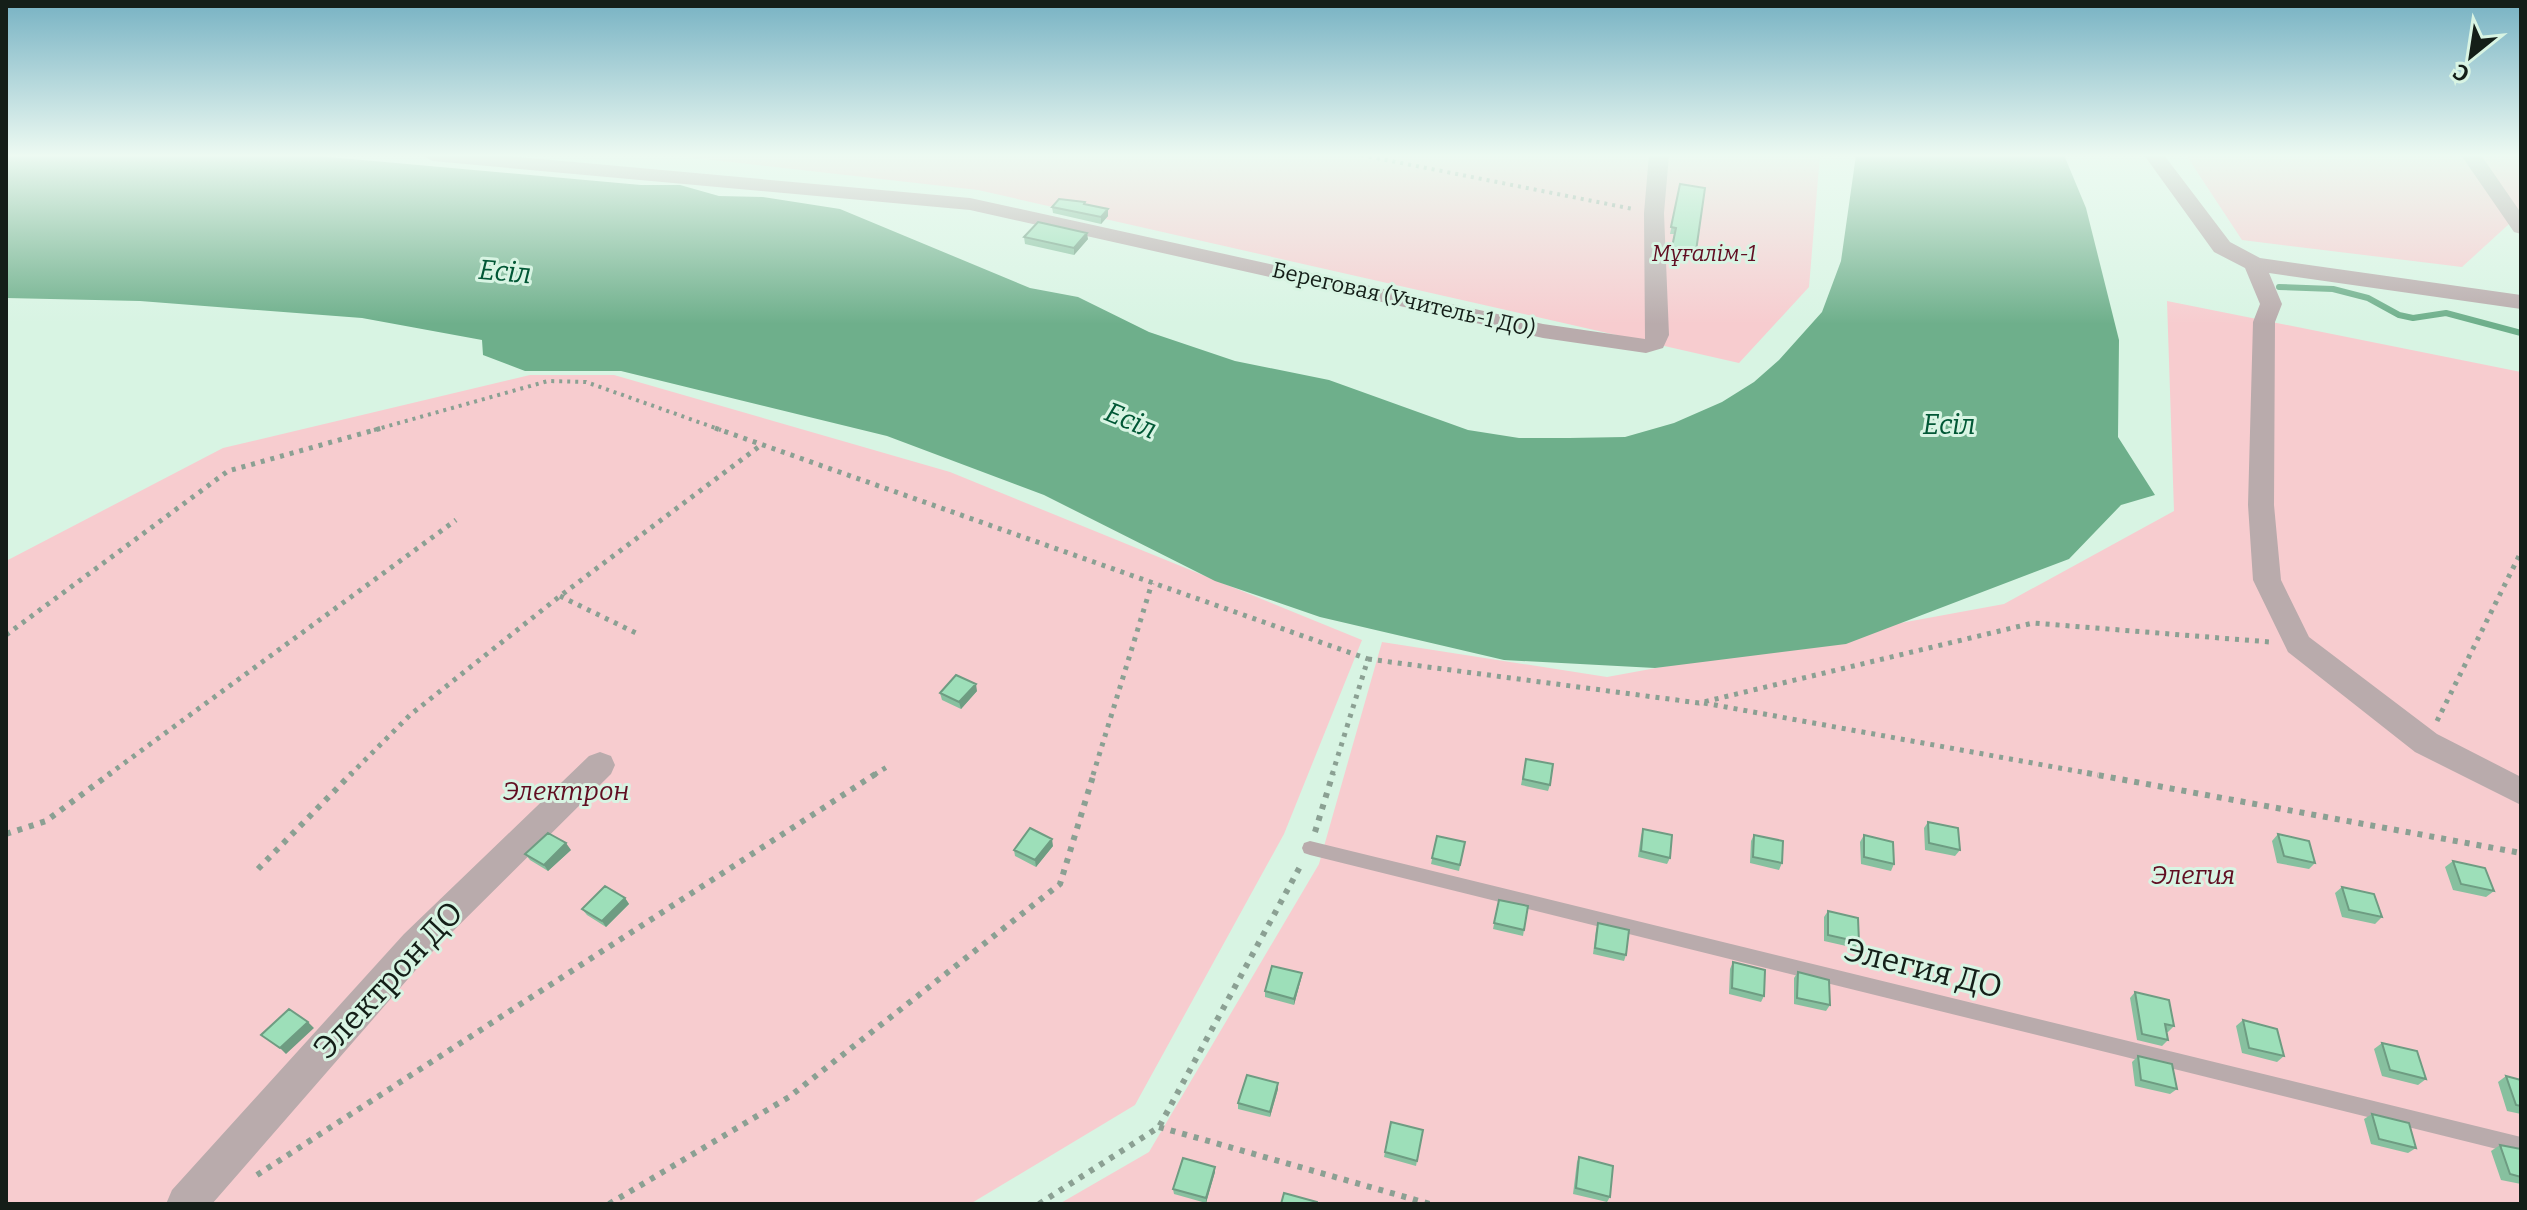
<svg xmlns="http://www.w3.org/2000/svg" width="2527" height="1210" viewBox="0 0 2527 1210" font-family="Bitter,serif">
  <rect width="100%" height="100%" fill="#d8f4e3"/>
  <path fill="#f7cccf" d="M668,155h1152l-11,132 -70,76 -761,-173z
    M2186,155h335v58l-59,54 -220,-27z
    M2167,301l354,71v832h-1462l90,-52 170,-288 63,-222 225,35 397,-73 170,-93z
    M530,375h84l336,97 412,168 -78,194 -149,271 -165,99h-964v-643l217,-113z"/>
  <path fill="#6eaf8b" d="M6,155h301l334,30h39l39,11 44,1 77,12 190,79 48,9 71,35 86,29 94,19 139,50 51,8h50l56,-1 49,-14 48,-21 32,-20 25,-22 43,-48 19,-51 15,-106h208l22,53 33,132 -1,97 37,58 -34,10 -52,54 -223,85 -191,24 -151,-8 -184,-43 -105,-36 -171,-86 -157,-59 -266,-65h-96l-42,-16 -1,-15 -120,-22 -222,-17 -134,-3z"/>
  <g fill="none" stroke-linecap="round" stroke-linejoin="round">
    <path stroke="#6eaf8b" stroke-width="6" d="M2279,287l54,2 35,9 31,17 14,3 33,-5 75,20"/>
    <path stroke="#8ba093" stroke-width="4" stroke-dasharray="3 5" stroke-linecap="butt" d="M1361,155l272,54
      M374,430l174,-49 38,1 135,48"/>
    <path stroke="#8ba093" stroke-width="5" stroke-dasharray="4 6" stroke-linecap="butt" d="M715,428l653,231 -36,116
      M560,596l80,39
      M6,635l222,-164 154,-43
      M1368,659l331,44 334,-80 237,19
      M1704,703l394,72
      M2437,721l84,-169
      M108,775l348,-255
      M350,775l60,-60 150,-119 201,-151
      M874,775l16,-10
      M1093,775l59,-192"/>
    <path stroke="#8ba093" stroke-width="6" stroke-dasharray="5 7" stroke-linecap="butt" d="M2087,773l434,80
      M1315,832l18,-59
      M6,834l40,-13 65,-48
      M258,869l94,-96
      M1159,1127l271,77
      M257,1175l620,-402
      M609,1204l180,-107 271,-213 34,-111
      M1039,1204l120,-77 143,-264"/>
    <path fill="#b9abac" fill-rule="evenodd" d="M1310,841l1211,296v18l-1211,-300 -6,-2 -2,-5 2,-5z"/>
    <path fill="#b9abac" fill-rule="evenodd" d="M422,155h74l474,43 573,126 102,15 -1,-126 5,-58h20l-5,58 5,122 -6,13 -17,5 -103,-15 -573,-128 -538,-49z
      M2144,155h20l66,87 30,16 261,37v14l-252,-36 13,31 -7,18 -1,183 7,75 28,57 128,97 84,43v28l-106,-53 -127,-100 -35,-72 -5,-75 5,-183 7,-18 -15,-36 -31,-16z
      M2461,155h20l40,58v21l-7,-2z
      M600,752l11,4 4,9 -4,9 -183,182 -216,248h-46l6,-14 232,-256 185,-178z"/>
  </g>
  <path fill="#87c09f" d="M1680,184l16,67 -2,6 -23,-3 3,-20h-4z
    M1086,205l22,4v7l-7,8 -48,-11 -1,-6z
    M1024,237l64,2 -14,16 -49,-11z
    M977,691l-16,18 -19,-9 -2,-7z
    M1526,759l24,26 -2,6 -27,-6z
    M1928,822l32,28 -5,6 -30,-6 -1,-22z
    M1643,829l27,29 -3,6 -29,-7 3,-21z
    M2278,834l37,29 -6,6 -32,-6 -5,-22z
    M1754,835l28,28 -3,7 -29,-7 1,-22z
    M1864,835l30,29 -3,7 -30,-7 -1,-22z
    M1437,836l28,6 -6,29 -28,-7z
    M1053,846l-17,21 -21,-11 -1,-6z
    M571,850l-23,21 -18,-11 -5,-6z
    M2453,861l41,30 -8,6 -33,-7 -8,-23z
    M2342,887l40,30 -7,7 -33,-7 -7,-24z
    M625,898l4,6 -23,23 -19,-12 -5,-6z
    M1499,900l25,30 -1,6 -30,-7z
    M1828,911l31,31 -4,6 -31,-7v-24z
    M1598,923l28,32 -2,6 -31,-7 3,-24z
    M1733,962l31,34 -3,6 -32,-8 1,-25z
    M1798,972l32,33 -4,6 -32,-7v-26z
    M1302,973l-1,6 -7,26 -29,-8v-6z
    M2135,992l39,34 -6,6h-2l2,8 -6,6 -25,-6 -7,-42z
    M2243,1020l41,36 -7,6 -35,-9 -6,-27z
    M2382,1043l44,36 -8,6 -36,-9 -8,-27z
    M2138,1056l39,33 -7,5 -35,-8 -3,-24z
    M2506,1076l15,4v34l-14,-3 -9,-29z
    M1278,1083v6l-8,28 -32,-8v-6z
    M2372,1114l44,34 -8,5 -37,-9 -7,-25z
    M1391,1122l32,8 -7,36 -32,-9z
    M2500,1145l21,4v35l-20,-4 -10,-29z
    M1579,1157l31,40 -3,5 -34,-8 4,-32z
    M1215,1167v5l-9,31 -32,-9 -1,-5z"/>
  <path fill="#6e9c82" d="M1108,209v7l-7,8v-7z
    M1087,233l1,6 -14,16v-7z
    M976,684l1,7 -16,18 -2,-7z
    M1052,839l1,7 -17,21 -1,-7z
    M566,843l5,7 -23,21 -4,-6z
    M625,898l4,6 -23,23 -4,-6z
    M1302,973l-1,6 -7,26v-6z
    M308,1022l6,6 -28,26 -6,-6z
    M1278,1083v6l-8,28v-5z
    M1215,1167v5l-9,31v-5z"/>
  <path fill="#9ddfb9" stroke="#6e9c82" stroke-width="2" d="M1680,184l25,4 -9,63 -24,-4 4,-19 -5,-1z
    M1059,199l26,3 -1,2 24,5 -7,8 -49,-10z
    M1038,222l49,11 -13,15 -50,-11z
    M956,675l20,9 -17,18 -19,-9z
    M1526,759l27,5 -3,21 -27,-6z
    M1928,822l30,6 2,22 -31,-7z
    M1030,828l22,11 -17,21 -21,-10z
    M1643,829l29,6 -2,23 -29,-7z
    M548,833l18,10 -22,22 -19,-11z
    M2278,834l31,7 6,22 -31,-7z
    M1754,835l29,6 -1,22 -29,-6z
    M1864,835l29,7 1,22 -30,-7z
    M1437,836l28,6 -5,23 -28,-7z
    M2453,861l32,7 9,23 -33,-7z
    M605,886l20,12 -23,23 -20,-12z
    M2342,887l32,7 8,23 -33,-7z
    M1499,900l29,6 -4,24 -30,-7z
    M1828,911l30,7 1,24 -31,-7z
    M1598,923l31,7 -3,25 -31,-7z
    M1733,962l32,8 -1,26 -32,-8z
    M1272,966l30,7 -8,26 -29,-8z
    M1798,972l31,8 1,25 -33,-7z
    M2135,992l34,8 5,26 -9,-2 3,16 -26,-6z
    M289,1009l19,13 -28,26 -19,-13z
    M2243,1020l34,9 7,27 -35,-8z
    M2382,1043l35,8 9,28 -36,-9z
    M2138,1056l34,8 5,25 -36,-9z
    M1247,1075l31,8 -8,29 -32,-9z
    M2506,1076l15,4v26l-5,-1z
    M2372,1114l37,9 7,25 -37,-9z
    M1391,1122l32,8 -6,31 -32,-9z
    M2500,1145l21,4v28l-11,-3z
    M1579,1157l34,9 -3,31 -34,-9z
    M1183,1158l32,9 -9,31 -33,-9z
    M1284,1193l33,9v2h-36z"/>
  <linearGradient id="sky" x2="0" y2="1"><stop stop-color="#77b2c3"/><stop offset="0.48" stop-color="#edfaf2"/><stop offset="1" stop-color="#edfaf2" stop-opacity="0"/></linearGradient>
  <rect width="2527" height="324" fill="url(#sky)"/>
  <g text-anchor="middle" stroke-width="6" stroke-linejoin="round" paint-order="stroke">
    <g font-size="22" font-style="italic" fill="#610e22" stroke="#d8f4e3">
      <text x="1704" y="261">Мұғалім-1</text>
    </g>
    <g font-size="22" fill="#141e18" stroke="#d8f4e3">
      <text transform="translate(1404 299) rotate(13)" y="8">Береговая (Учитель-1 ДО)</text>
    </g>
    <g font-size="26" font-style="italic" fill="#610e22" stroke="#d8f4e3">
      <text x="566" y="800">Электрон</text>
      <text x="2193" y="884">Элегия</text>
    </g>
    <g font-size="28" font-style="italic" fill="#015735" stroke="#d8f4e3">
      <text transform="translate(505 271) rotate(5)" y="10">Есіл</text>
      <text transform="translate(1131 420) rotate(22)" y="10">Есіл</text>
      <text x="1949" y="434">Есіл</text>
    </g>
    <g font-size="32" fill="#141e18" stroke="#d8f4e3">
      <text transform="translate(1923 968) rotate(14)" y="11">Элегия ДО</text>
      <text transform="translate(388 980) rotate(-47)" y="11">Электрон ДО</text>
    </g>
  </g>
  <rect width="2527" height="1210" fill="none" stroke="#141e18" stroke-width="16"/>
  <g transform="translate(2471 56) rotate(210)" stroke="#d8f4e3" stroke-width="6" paint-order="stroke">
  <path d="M0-6L14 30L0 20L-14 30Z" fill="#141e18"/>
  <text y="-12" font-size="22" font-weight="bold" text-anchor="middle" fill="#141e18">С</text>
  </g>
</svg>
